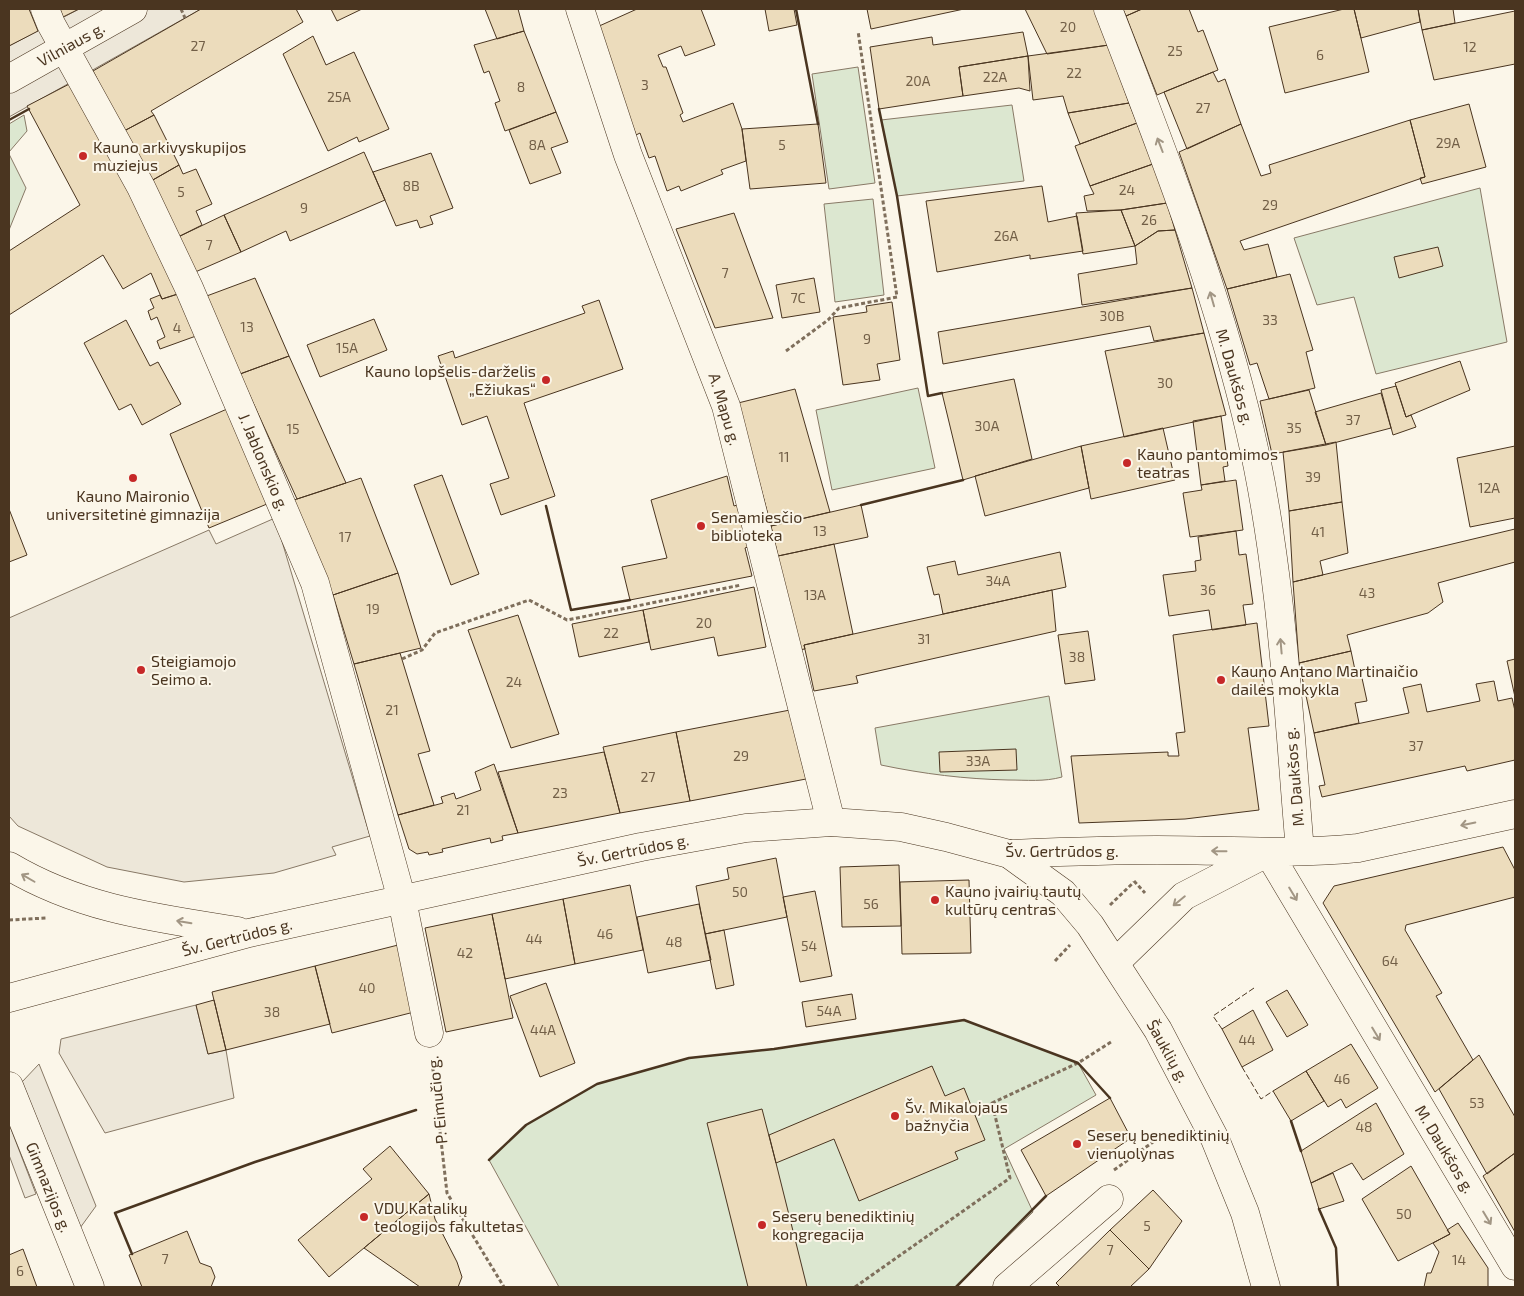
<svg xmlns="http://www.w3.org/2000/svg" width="1524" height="1296" viewBox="0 0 1524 1296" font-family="'Exo 2',sans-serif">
  <rect width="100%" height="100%" fill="#fbf6e9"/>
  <path fill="#dce7d0" stroke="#887966" d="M858,67l17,116 -46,6 -17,-115z
    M1012,105l12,76 -127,15 -16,-76z
    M24,115l3,16 -18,21v-28z
    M9,154l17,34 -17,42z
    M1480,188l27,154 -131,32 -22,-77 -37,8 -23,-67z
    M873,199l11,96 -49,7 -11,-98z
    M918,388l17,80 -103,22 -16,-80z
    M1049,696l13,81c-18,5 -35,3 -54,3 -43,-1 -84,-6 -127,-15l-6,-37z
    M964,1020l114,43 18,32 -92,54 29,63 -77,75h-397l-70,-127 37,-35 71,-41 92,-26 85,-9z"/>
  <path fill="#ede7d9" stroke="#887966" d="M79,9h122l-192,108v-71z
    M275,518l95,318 -38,11 4,8 -62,18 -90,9 -77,-15 -89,-41 -9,-10v-198l200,-88 7,14z
    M196,1005l12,49 18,-4 8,48 -129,35 -46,-80 2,-14z
    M39,1064l57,142 -16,22 -58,-146z
    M9,1124l27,70 -11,4 -16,-43z"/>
  <path fill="#ecdcbc" stroke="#4a3520" d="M9,9h20l9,22 -29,15z
    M60,9h19l-16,8z
    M201,9h95l7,13 -152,89 3,4 -30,16 -31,-60z
    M331,9h31l-25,12z
    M485,9h33l6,22 -27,8z
    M637,9h64l14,36 -30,11 -4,-10 -23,9 5,12h3l17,46 -3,2 3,7 50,-19 9,26 4,32 -25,9 2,4 -42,17 -2,-5 -12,5 -12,-35 -6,2 -9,-25 -4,2 -39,-108z
    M765,9h29l3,16 -28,6z
    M867,9h97l-93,20z
    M1025,9h69l15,36 -62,9z
    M1123,9h19l-16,7z
    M1142,9h47l9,23 5,-2 15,40 -61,25 -31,-79z
    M1344,9h10l15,63 -84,21 -16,-66z
    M1354,9h64l2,13 -59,16z
    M1418,9h35l2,14 -33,7z
    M1515,11v53l-81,16 -12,-50z
    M524,31l32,81 -51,19 -10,-28 5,-2 -11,-30 -5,2 -10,-28z
    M1023,32l5,24 -69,11 4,29 -84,13 -9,-62 62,-10 1,8z
    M313,36l13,29 28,-13 35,77 -30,13 -2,-5 -29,14 -45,-97z
    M1109,45l20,58 -61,10 -5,-17 -30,4 -5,-44z
    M1028,56l2,35 -11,-3 -56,8 -4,-29z
    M1213,72l5,10 7,-3 16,45 -54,25 -23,-57z
    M77,80l104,213 -19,6 -11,-26 -28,16 -20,-34 -94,60v-64l71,-46 -53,-99z
    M1129,103l8,20 -57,21 -12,-31z
    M1469,104l17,63 -64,17 -2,-6 5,-1 -15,-57z
    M556,112l12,30 -17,6 10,25 -31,11 -21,-54z
    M154,115l25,50 -28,16 -27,-50z
    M1410,120l15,57 -185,64 4,9 24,-6 9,33 -50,12 -48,-137 62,-28 20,52 10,-3 -2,-8z
    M1137,123l16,41 -63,22 -15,-40z
    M818,124l8,59 -76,6 -8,-60z
    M364,152l21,48 -95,41 -4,-10 -45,21 -17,-37z
    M431,153l22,55 -23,8 3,8 -13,4 -3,-8 -21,6 -23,-54z
    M1153,164l14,39 -46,7 -34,1 -3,-15 10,-2 -4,-8z
    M179,165l4,9 13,-5 16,35 -16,7 6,14 -26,13 -25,-57z
    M1042,186l6,36 29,-6 6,35 -53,8v-4l-93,17 -11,-71z
    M1167,203l8,27 -17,1 -23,15 -14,-36z
    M1121,210l14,36 -52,8 -7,-41z
    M734,213l39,105 -58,10 -39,-99z
    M224,215l17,37 -48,21 -17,-35z
    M1175,230l17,58 -110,17 -4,-31 59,-10 -2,-18 23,-15z
    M1438,247l5,19 -44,12 -5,-21z
    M1290,274l23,76 -7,2 9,36 -46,11 -12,-36 -7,2 -23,-76z
    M255,278l34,78 -49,18 -36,-77z
    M814,278l6,34 -38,6 -6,-33z
    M1192,288l12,45 -50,8 -4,-15 -207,38 -5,-32z
    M181,293l15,43 -36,13 -3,-8 8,-4 -8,-20 -6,3 -3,-9 6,-3 -4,-9 10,-4 2,4z
    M599,300l24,69 -99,34 31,93 -54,19 -11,-31 19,-6 -22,-62 -25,9 -24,-69 15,-5 2,7 130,-45 -3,-7z
    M892,302l8,58 -23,4 3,16 -37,5 -10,-68 34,-5 -1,-6z
    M374,319l13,31 -67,27 -13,-32z
    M126,320l24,46 8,-4 23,42 -39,21 -11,-21 -12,6 -35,-67z
    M1204,333l22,82 -102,22 -19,-86z
    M289,356l57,127 -49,16 -57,-125z
    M1460,361l10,29 -64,27 -11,-34z
    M1014,379l18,80 -69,21 -21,-87z
    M1396,386l10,31 5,-2 5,12 -23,8 -12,-45z
    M795,389l35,123 -59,14 -33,-123z
    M1309,390l17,55 -54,9 -12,-53z
    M1381,393l10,35 -65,17 -11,-33z
    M227,409l40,95 -58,24 -39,-94z
    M1221,416l7,50 -5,1 2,14 -24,4 -8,-64z
    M1163,428l12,52 -84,19 -10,-53z
    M1336,442l6,60 -53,9 -6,-59z
    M1081,446l8,42 -104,28 -10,-40z
    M1515,446v72l-45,9 -13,-69z
    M442,475l37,99 -28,11 -37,-100z
    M727,476l7,30 3,-1 11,42 -3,1 7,28 -122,24 -8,-33 45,-9 -16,-58z
    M361,478l37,95 -65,22 -42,-94z
    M1236,480l7,50 -53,7 -7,-44 19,-3 -1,-5z
    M1342,502l6,51 -28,8 3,14 -30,7 -4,-71z
    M861,505l7,32 -90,19 -7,-30z
    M9,509l18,46 -18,7z
    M1515,529v33l-77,21 5,19 -15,11 -81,22 4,16 -52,12 -6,-81z
    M1236,531l3,24 7,-1 7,50 -10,1 3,20 -34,5 -3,-20 -40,6 -6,-41 33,-4 -1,-10 6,-1 -3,-23z
    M834,544l19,90 -49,11 1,4 -8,1 -19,-94z
    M1060,552l6,35 -123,27 -4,-20 -5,1 -7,-28 28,-6 3,14z
    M398,573l23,75 -67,16 -21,-69z
    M754,587l12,60 -48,9 -4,-19 -63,13 -8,-40z
    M1052,590l4,41 -200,45 2,7 -44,8 -10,-46z
    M643,610l6,32 -70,15 -7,-33z
    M518,615l41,119 -48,14 -43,-118z
    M1257,623l12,103 -21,2 11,82 -74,9 -106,4 -8,-67 97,-4v4h11l-3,-23 9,-1 -12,-97z
    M1088,631l7,49 -30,4 -7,-49z
    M1351,651l4,19 5,-1 7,32 -12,2 4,20 -45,10 -15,-70z
    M400,653l30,98 -12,3 16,51 -36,10 -44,-151z
    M1515,659v38l-8,-36z
    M1494,681l4,20 14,-3 3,13v49l-48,11 -2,-5 -143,31 -3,-11 6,-1 -11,-52 95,-20 -6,-25 18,-4 6,28 53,-11 -4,-17z
    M790,710l16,69 -116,22 -14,-69z
    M676,732l14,69 -70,12 -17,-66z
    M1016,749l1,21 -77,2 -1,-20z
    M604,752l16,61 -102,20 -20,-61z
    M494,764l24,69 -16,3 1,4 -12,3 -1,-5 -48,11 1,3 -14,3 -1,-3 -11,2 -8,-5 -11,-34 45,-12 -2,-6 13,-4 2,6 25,-9 -6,-18z
    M1503,847l12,23v27l-109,28 -1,5 37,63 -6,3 37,64 -38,32 -112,-189 11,-17z
    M776,858l11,59 -82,17 -9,-48 33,-7 -2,-11z
    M899,865l2,61 -59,1 -2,-60z
    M969,880l2,73 -69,1 -2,-72z
    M630,885l13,65 -68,14 -12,-65z
    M815,891l17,85 -32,6 -17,-85z
    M563,899l12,65 -70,15 -13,-65z
    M699,904l12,56 -63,13 -11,-56z
    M492,914l21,104 -67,14 -21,-104z
    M724,930l10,55 -18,4 -11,-55z
    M402,944l16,67 -86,22 -17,-67z
    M315,966l15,58 -104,26 -14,-58z
    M546,983l29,80 -35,14 -30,-81z
    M1287,990l21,35 -21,12 -21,-35z
    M852,994l4,25 -50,8 -4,-25z
    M214,1000l12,50 -18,4 -12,-49z
    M1253,1010l20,40 -31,17 -20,-38z
    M1351,1044l27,44 -32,20 -5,-9 -13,8 -22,-36z
    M1479,1055l36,62v36l-28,21 -48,-85z
    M932,1066l13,30 19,-8 21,52 -30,12 3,7 -99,42 -25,-62 -58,24 -7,-28z
    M1306,1071l18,30 -33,20 -18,-30z
    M1110,1098l21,40 -85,58 -25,-46z
    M1376,1103l28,51 -41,26 -11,-17 -41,20 -10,-32z
    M762,1109l14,54 31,124h-59l-41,-164z
    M390,1146l39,48 -100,83 -31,-37 74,-61 -9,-10z
    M1515,1153v79l-32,-56z
    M1411,1166l39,68 -52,27 -36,-62z
    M1333,1173l11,28 -25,8 -8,-26z
    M1153,1190l29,31 -33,48 -39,-39z
    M429,1194l6,25 22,43 5,15 -4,10h-38l-56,-39z
    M1458,1223l30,45v19h-64l3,-14h4l8,-21 -6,-9 17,-9 -3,-4z
    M1110,1230l39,39 -19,18h-70l-4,-4z
    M187,1231l13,32 11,4 4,10 -4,10h-69l-13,-32z
    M23,1249l14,38h-28v-32z"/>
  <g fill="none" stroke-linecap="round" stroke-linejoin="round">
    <defs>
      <path id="street" d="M45,9l6,15 90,163 48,101 126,295 87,317 27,133
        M580,9l48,146 98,251 105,416
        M1108,9c53,138 108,277 142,422 32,137 38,280 50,420
        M9,79l124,-70
        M1268,852l247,414
        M1009,854c49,-2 99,-4 148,-4 67,0 134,5 201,-2l157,-34
        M1116,962l68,-66 81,-42
        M9,1086l81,201
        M1007,1287l102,-88"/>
      <path id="primary" d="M9,866c72,43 147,52 229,65
        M9,998l240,-65 392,-86 105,-19 85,-6 70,5 45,10 63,17 54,39 27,32 68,105 57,109 30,74 21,74"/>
    </defs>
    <use href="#street" stroke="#4a3520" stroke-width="29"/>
    <use href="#primary" stroke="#4a3520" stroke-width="29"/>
    <path stroke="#7f6f5c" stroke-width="3" stroke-dasharray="4 2.5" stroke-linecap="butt" d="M181,9l4,9
      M786,351l42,-31 11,-12 58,-11 -39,-266
      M402,659l20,-9 13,-17 94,-33 38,20 174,-35
      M1134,881l11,12
      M1110,905l24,-23
      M9,920l37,-2
      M1055,961l15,-16
      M432,1061l15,132 57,94
      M1114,1170l46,-33
      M855,1287l155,-109 -18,-75 86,-40 33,-21"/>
    <use href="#street" stroke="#fbf6e9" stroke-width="28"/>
    <use href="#primary" stroke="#fbf6e9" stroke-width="28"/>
    <path stroke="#4a3520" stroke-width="1" stroke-dasharray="6 2.5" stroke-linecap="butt" d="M1222,1029l-9,-13 41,-28
      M1242,1067l19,32 12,-8"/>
    <path stroke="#4a3520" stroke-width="2.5" d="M796,9l22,115
      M879,109l18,87 31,200 14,-3
      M9,120l20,-11
      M861,505l102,-25
      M546,506l25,104 59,-10
      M1291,1121l10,30
      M489,1160l37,-35 71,-41 92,-26 85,-9 190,-29 114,43 32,35
      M1319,1209l17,39 2,39
      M132,1254l-17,-41 140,-51 161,-52
      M956,1287l90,-91"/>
  </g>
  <defs><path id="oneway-shaft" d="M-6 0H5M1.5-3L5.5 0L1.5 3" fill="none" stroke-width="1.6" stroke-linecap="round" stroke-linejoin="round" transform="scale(1.25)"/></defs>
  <g stroke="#a29684">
    <use href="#oneway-shaft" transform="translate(1160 145) rotate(-111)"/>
    <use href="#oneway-shaft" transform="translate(1212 299) rotate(-106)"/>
    <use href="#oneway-shaft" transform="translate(1281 646) rotate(-95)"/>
    <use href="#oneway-shaft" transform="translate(1468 824) rotate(168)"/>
    <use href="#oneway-shaft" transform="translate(1219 851) rotate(-179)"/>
    <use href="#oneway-shaft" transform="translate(28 878) rotate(-150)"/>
    <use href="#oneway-shaft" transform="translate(1293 894) rotate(59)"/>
    <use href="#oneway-shaft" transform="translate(1179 901) rotate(141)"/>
    <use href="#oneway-shaft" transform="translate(184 922) rotate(-171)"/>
    <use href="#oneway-shaft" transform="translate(1376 1034) rotate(59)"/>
    <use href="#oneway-shaft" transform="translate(1487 1218) rotate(59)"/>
  </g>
  <g fill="#c62828" stroke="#fbf6e9" stroke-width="2">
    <circle cx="83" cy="156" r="5"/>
    <circle cx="546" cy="380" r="5"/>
    <circle cx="1127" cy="463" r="5"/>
    <circle cx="133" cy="478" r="5"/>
    <circle cx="701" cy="526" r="5"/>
    <circle cx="141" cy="670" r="5"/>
    <circle cx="1221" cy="680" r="5"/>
    <circle cx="935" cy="900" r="5"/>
    <circle cx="895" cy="1116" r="5"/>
    <circle cx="1077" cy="1144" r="5"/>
    <circle cx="364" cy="1217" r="5"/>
    <circle cx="762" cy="1225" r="5"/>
  </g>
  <g text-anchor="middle" stroke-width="4" stroke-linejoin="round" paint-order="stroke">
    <g font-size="14" fill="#725f47">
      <text x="1068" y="32">20</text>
      <text x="198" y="51">27</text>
      <text x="1470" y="52">12</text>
      <text x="1175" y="56">25</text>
      <text x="1320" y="60">6</text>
      <text x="1074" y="78">22</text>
      <text x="995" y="82">22A</text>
      <text x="918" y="86">20A</text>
      <text x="645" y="90">3</text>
      <text x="521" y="92">8</text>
      <text x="339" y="102">25A</text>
      <text x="1203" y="113">27</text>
      <text x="1448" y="148">29A</text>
      <text x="537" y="150">8A</text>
      <text x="782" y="150">5</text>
      <text x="411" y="191">8B</text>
      <text x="1127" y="195">24</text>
      <text x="181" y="197">5</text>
      <text x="1270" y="210">29</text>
      <text x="304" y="213">9</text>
      <text x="1149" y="225">26</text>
      <text x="1006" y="241">26A</text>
      <text x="209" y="250">7</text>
      <text x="725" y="278">7</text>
      <text x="798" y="303">7C</text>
      <text x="1112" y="321">30B</text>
      <text x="1270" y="325">33</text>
      <text x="247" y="332">13</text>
      <text x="177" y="333">4</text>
      <text x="867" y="344">9</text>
      <text x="347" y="353">15A</text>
      <text x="1165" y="388">30</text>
      <text x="1353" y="425">37</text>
      <text x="987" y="431">30A</text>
      <text x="1294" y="433">35</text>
      <text x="293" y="434">15</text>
      <text x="784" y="462">11</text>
      <text x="1313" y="482">39</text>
      <text x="1489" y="493">12A</text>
      <text x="820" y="536">13</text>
      <text x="1318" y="537">41</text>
      <text x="345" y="542">17</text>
      <text x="998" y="586">34A</text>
      <text x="1208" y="595">36</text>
      <text x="1367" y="598">43</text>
      <text x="815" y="600">13A</text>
      <text x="373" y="614">19</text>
      <text x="704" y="628">20</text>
      <text x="611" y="638">22</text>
      <text x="924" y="644">31</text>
      <text x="1077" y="662">38</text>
      <text x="514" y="687">24</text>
      <text x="392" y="715">21</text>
      <text x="1416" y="751">37</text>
      <text x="741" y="761">29</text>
      <text x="978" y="766">33A</text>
      <text x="648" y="782">27</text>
      <text x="560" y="798">23</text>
      <text x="463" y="815">21</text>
      <text x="740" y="897">50</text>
      <text x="871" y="909">56</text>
      <text x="605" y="939">46</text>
      <text x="534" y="944">44</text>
      <text x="674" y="947">48</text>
      <text x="809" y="951">54</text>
      <text x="465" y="958">42</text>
      <text x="1390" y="966">64</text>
      <text x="367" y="993">40</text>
      <text x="829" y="1016">54A</text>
      <text x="272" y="1017">38</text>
      <text x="543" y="1035">44A</text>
      <text x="1247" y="1045">44</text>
      <text x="1342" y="1084">46</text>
      <text x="1477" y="1108">53</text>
      <text x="1364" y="1132">48</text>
      <text x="1404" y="1219">50</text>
      <text x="1147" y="1231">5</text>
      <text x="1110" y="1255">7</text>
      <text x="165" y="1264">7</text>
      <text x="1459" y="1265">14</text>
      <text x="20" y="1276">6</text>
    </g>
    <g font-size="16" fill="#4a3520" stroke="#fbf6e9">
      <text transform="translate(71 44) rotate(-29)" y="6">Vilniaus g.</text>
      <text transform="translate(1235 377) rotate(74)" y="6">M. Daukšos g.</text>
      <text transform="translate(725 409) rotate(73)" y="6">A. Mapu g.</text>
      <text transform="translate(264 462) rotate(67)" y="6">J. Jablonskio g.</text>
      <text transform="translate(1294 777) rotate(-95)" y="6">M. Daukšos g.</text>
      <text transform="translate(633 850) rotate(-11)" y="6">Šv. Gertrūdos g.</text>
      <text x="1062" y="857">Šv. Gertrūdos g.</text>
      <text transform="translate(237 937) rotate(-14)" y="6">Šv. Gertrūdos g.</text>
      <text transform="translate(1168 1051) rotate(61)" y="6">Šauklių g.</text>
      <text transform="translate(437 1100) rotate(-96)" y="6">P. Eimučio g.</text>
      <text transform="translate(1445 1149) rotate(59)" y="6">M. Daukšos g.</text>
      <text transform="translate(49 1187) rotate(68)" y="6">Gimnazijos g.</text>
    </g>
    <g font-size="16" fill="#4a3520" stroke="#fbf6e9" text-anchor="start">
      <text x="93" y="153">Kauno arkivyskupijos<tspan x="93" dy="18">muziejus</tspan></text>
      <text x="536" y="377" text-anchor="end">Kauno lopšelis-darželis<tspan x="536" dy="18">„Ežiukas“</tspan></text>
      <text x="1137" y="460">Kauno pantomimos<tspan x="1137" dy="18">teatras</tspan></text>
      <text x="133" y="502" text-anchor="middle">Kauno Maironio<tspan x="133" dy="18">universitetinė gimnazija</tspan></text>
      <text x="711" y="523">Senamiesčio<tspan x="711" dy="18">biblioteka</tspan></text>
      <text x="151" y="667">Steigiamojo<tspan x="151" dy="18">Seimo a.</tspan></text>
      <text x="1231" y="677">Kauno Antano Martinaičio<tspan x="1231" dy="18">dailės mokykla</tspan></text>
      <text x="945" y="897">Kauno įvairių tautų<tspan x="945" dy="18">kultūrų centras</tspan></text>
      <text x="905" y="1113">Šv. Mikalojaus<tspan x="905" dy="18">bažnyčia</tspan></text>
      <text x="1087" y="1141">Seserų benediktinių<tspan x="1087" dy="18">vienuolynas</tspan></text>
      <text x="374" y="1214">VDU Katalikų<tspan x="374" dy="18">teologijos fakultetas</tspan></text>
      <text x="772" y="1222">Seserų benediktinių<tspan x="772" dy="18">kongregacija</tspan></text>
    </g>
  </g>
  <rect width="1524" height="1296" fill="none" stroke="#4a3520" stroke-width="20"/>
</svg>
